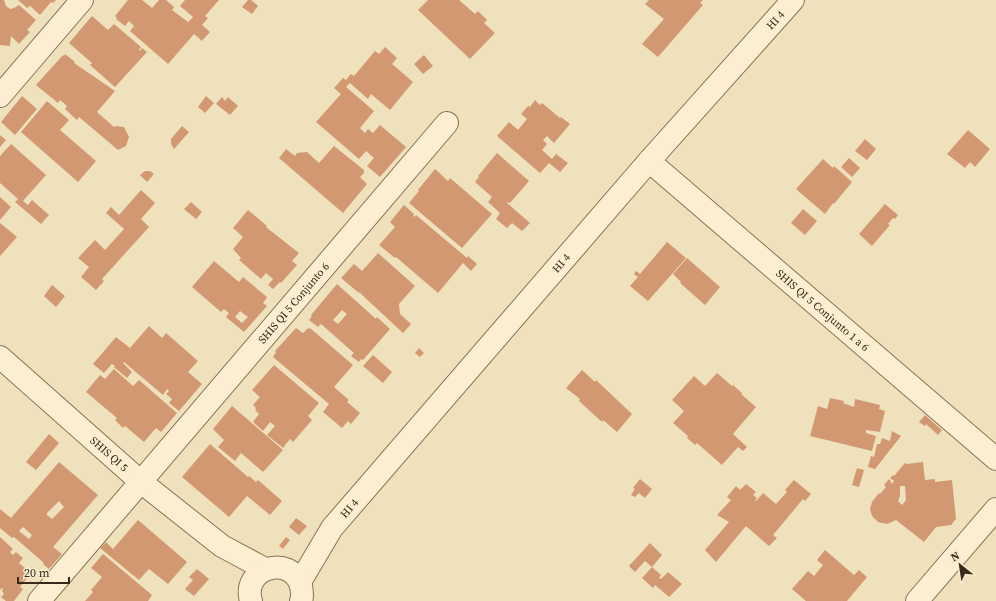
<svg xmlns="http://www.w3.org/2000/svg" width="996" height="601" viewBox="0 0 996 601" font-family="'Source Serif 4',serif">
  <rect width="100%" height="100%" fill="#f0e1bd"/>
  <path fill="#d19871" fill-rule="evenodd" d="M0,0h4l2,6 4,3 4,-1 5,-3 17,15 -9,10 3,2 -11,12 -8,-8 -1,10 -10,-1z
    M18,0h38l-3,3 -2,-1 -11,13 -10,-9 -3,2z
    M128,0h14l10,8 7,-8h7l8,7 -2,3 16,12 5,-5 -13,-11 5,-6h34l-14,16 3,2 -6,7 8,7 -8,9 -8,-7 -26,30 -38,-33 4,-5 -5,-5 -4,5 -9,-7 1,-1 -2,-2z
    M248,0h3l7,6 -6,8 -10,-7z
    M428,0h31l16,14 3,-3 9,9 -3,3 11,10 -25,26 -52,-49z
    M649,0h54l-3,3 3,2 -45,52 -16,-13 22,-25 -19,-15z
    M92,16l16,14 6,-6 27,23 -2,3 1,1 2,-3 5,4 -32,35 -25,-22 2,-2 -23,-20z
    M385,47l12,11 -5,6 21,18 -23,28 -19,-16 -3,5 -18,-16 -4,4 28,24 -14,17 5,5 3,-4 5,4 7,-8 26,22 -26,30 -13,-11 7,-8 -8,-7 -7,8 -43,-37 25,-28 -7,-6 9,-10 3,2 5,-6 3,2 21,-25 4,3z
    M65,54l10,8 -1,1 41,28 -18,21 17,15 2,-1 8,1 5,10 -3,9 -8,4 -39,-33 -2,3 -12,-11 2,-3 -7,-6 -2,3 -22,-18 27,-30 1,1z
    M424,55l9,11 -10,8 -9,-10z
    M22,96l15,13 -22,26 -14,-13z
    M206,96l8,7 -9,10 -7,-6z
    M222,97l3,4 3,-4 10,9 -8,9 -14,-11z
    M535,100l5,5 2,-2 18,15 1,-1 9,7 -16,19 -7,-7 -4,4 4,4 -5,6 10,9 4,-5 12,9 -8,9 -11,-9 -9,10 -43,-37 12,-14 9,8 9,-11 -6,-5 7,-8 2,1z
    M47,101l22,19 -9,10 36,31 -18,21 -57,-50z
    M182,126l7,6 -15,17 -3,-5v-5z
    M968,130l22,19 -15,18 -5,-5 -5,6 -18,-14z
    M0,135l6,5 -6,7z
    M865,139l11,10 -9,11 -12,-9z
    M11,144l35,31 -23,26 5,4 4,-5 17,15 -8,9 -26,-22 3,-3 -18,-16v-27z
    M334,146l30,24v3l-4,4 7,7 -24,29 -64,-55 7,-9 9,7 2,-3 10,-1 12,11z
    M497,153l32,28 -19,22 -2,-1 -1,1 23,20 -8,8 -10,-8 -5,5 -11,-9 4,-6 -12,-11 4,-5 -17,-15 4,-5 -1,-1z
    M849,158l11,10 -8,9 -11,-10z
    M823,159l10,9 1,-2 18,16 -18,22 -1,-1 -8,11 -29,-25z
    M435,169l13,12 2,-3 42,36 -30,34 -53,-45 10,-12 -1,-1z
    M145,171h5l4,3 -7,8 -7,-7z
    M141,190l14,13 -14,16 8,8 -47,52 2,2 -8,9 -15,-13 8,-10 -11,-9 17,-18 10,10 19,-21 -18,-16 5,-6 8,8z
    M0,197l11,10 -11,13z
    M191,202l11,10 -6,7 -12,-10z
    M885,204l13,11 -3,4 -2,-1 -5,6 2,1 -18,21 -13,-12z
    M404,205l10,9 -1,1 2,2 1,-2 51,43 1,-2 9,8 -6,7 -8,-8 -25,30 -42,-36 -1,1 -16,-13 16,-18 -5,-5z
    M803,209l14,12 -12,14 -14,-12z
    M248,210l19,16 -1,1 5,4 28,22 -7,8 5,4 -16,18 -1,-1 -7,7 -5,-4 5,-6 -7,-6 -5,6 -22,-19 2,-2 -8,-9 10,-12 -10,-9z
    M0,223l17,14 -17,19z
    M667,242l19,16 -38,43 -18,-15 8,-9 -4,-3 2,-3 4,3z
    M378,253l37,33 -16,18 1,10 11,10 -8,9 -43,-40 1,-2 -2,2 -18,-15 13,-14 8,7z
    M687,258l33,29 -15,18 -25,-22 1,-1 -8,-8z
    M214,261l25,21 4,-5 24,20 -4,6 4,3 -23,26 -18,-15 3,-4 -5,-4 -3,3 -29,-25zM240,311l8,6 -6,6 -7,-6z
    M337,284l39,35 1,-2 13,12 -27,31 -2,-1 -2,3 -8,-6 3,-3 -33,-29 -3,3 -9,-7 3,-4 -1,-1zM342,310l5,4 -9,10 -5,-4z
    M52,285l13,11 -9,11 -12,-11z
    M149,326l13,12 4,-5 32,28 -10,11 14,12 -23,27 -10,-8 3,-4 -6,-5 3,-3 -2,-2 -4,6 -39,-33 -1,1 9,9 -5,6 -13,-11 1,-1 -3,-2 -8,9 -11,-9 23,-27 14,11z
    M296,328l7,5 5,-5 1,1 1,-1 43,37 -19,22 15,13 -2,2 13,11 -9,11 -3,-3 -6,7 -19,-16 6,-8 -56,-47 3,-5 -1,-1z
    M419,348l5,5 -4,4 -5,-4z
    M373,355l19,17 -9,11 -20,-17z
    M274,365l45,38 -11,13 4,4 -19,22 -3,-3 -7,9 -16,-13 8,-9 -5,-4 -7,9 -10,-9 6,-8 -4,-4 1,-2 -3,-3 7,-8 -8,-7z
    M114,369l19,17 6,-6 38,33 -16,19 -5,-4 -12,14 -19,-16 -2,2 -8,-8 2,-2 -31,-26 14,-17 5,4z
    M582,370l13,12 1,-2 36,34 -15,18 -14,-12 -1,2 -23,-21 1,-2 -14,-11z
    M717,373l15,13 1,-1 9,8 -1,1 15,13 -23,27 14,13 -4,4 -5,-4 -16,18 -25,-22 -2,2 -8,-7 1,-2 -15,-13 11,-12 -12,-11 22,-24 11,10z
    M830,398l14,3 -1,2 11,4 1,-8 25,6 -1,4 6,2 -5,21 -14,-2v3l10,3 -4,15 -62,-15 8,-30 9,3z
    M232,406l51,44 -20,22 -22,-19 -6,8 -17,-14 6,-7 -11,-11z
    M925,415l17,15 -4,5 -12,-11 -1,2 -6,-4z
    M892,431l9,5 -26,33 -7,-2 3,-11 3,1 3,-13h3l2,-6 8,3z
    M49,434l10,9 -23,27 -10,-8z
    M210,444l38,33 1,-1 7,6 2,-2 24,21 -12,14 -23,-19 -18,21 -47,-40z
    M59,462l39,33 -45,52 9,7 -13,15 -6,-5 1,-1 -30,-26 -2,1 -12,-10v-19l11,9zM59,501l5,6 -12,12 -5,-4v-2zM23,527l9,8 -3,4 -10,-8z
    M923,462l2,18 10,-1v3l17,-2 4,39 -5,6 -15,2 -12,15 -28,-22 -9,4 -9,-2 -6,-6 -2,-7 2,-7 7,-9 1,1 6,-7 -2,-2 5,-6 3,5 2,-3 -4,-3 3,-3 1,1 11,-13 2,1zM900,486h5l1,14 -4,5 -4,-4 2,-5z
    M857,468l7,2 -5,17 -7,-2z
    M640,479l12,10 -7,9 -6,-5 -4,4 -4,-2 4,-6 -2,-1z
    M794,480l17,14 -6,7 -2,-2 -30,36 4,3 -8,8 -23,-20 -30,36 -11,-12 24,-28 -12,-7 14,-15 -4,-3 9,-11 4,4 6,-6 10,8 -3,3 4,3 -2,2 1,1 7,-8 13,11 11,-12 -2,-2z
    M296,518l11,8 -8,9 -10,-8z
    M138,520l49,42 -19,22 -19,-15 -10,11 -39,-32 6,-6 7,7z
    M0,537l13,12 -3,3 3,3 3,-3 7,6 -4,5 12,10 -11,14 3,2 -9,12h-8l-5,-4 3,-3 -2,-3 1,-2 -1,-1 -2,2z
    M286,537l4,3 -7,9 -4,-3z
    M650,543l12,12 -10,12 -7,-6 -10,11 -6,-6z
    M825,550l29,25 5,-5 8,7 -20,24h-41l-14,-12 16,-18 6,5 9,-11 -6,-5z
    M103,554l49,41 -4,6h-63l8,-9 -2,-2 11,-13 -11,-9z
    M652,567l9,8 -2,3 2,1 7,-7 14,12 -13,13 -14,-12 -2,3 -11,-10z
    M197,569l12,10 -15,17 -9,-7 8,-9 -4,-3z"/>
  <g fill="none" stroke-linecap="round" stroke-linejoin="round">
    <defs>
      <g id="minor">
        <path d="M0,96l82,-96"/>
        <path id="s1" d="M649,161l347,298"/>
        <path id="s2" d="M0,357l141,125 81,64 43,23"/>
        <path id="s3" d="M300,582l32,-54 317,-367 144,-161"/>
        <path id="s4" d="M39,601l408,-478"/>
        <path d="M251,601c-10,-33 40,-48 50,-15 1,5 2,10 0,15"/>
        <path d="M917,601l79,-92"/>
      </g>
    </defs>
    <use href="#minor" stroke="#8a7155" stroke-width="24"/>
    <use href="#minor" stroke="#fbeed1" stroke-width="22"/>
  </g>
  <g text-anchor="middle" stroke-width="3.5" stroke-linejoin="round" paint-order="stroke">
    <g font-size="11" fill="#38291b" stroke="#f7ebcd">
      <text dy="4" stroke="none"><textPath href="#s3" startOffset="737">HI 4</textPath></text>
      <text dy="4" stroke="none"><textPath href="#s3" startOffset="413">HI 4</textPath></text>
      <text dy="4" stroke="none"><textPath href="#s4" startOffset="392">SHIS QI 5 Conjunto 6</textPath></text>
      <text dy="4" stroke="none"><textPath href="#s1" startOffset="229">SHIS QI 5 Conjunto 1 a 6</textPath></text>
      <text dy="4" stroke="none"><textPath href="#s2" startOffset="146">SHIS QI 5</textPath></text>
      <text dy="4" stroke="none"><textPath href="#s3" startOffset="89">HI 4</textPath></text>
    </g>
  </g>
  <g transform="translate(960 565) rotate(330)" stroke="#f7ebcd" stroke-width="3" paint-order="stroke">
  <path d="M0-3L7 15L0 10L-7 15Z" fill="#38291b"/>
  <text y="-6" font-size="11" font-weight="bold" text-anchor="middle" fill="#38291b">N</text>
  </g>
  <path d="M18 577v6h51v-6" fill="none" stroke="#38291b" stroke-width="2"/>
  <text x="24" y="577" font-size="12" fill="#38291b" stroke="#f7ebcd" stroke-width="3" paint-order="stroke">20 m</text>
</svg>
